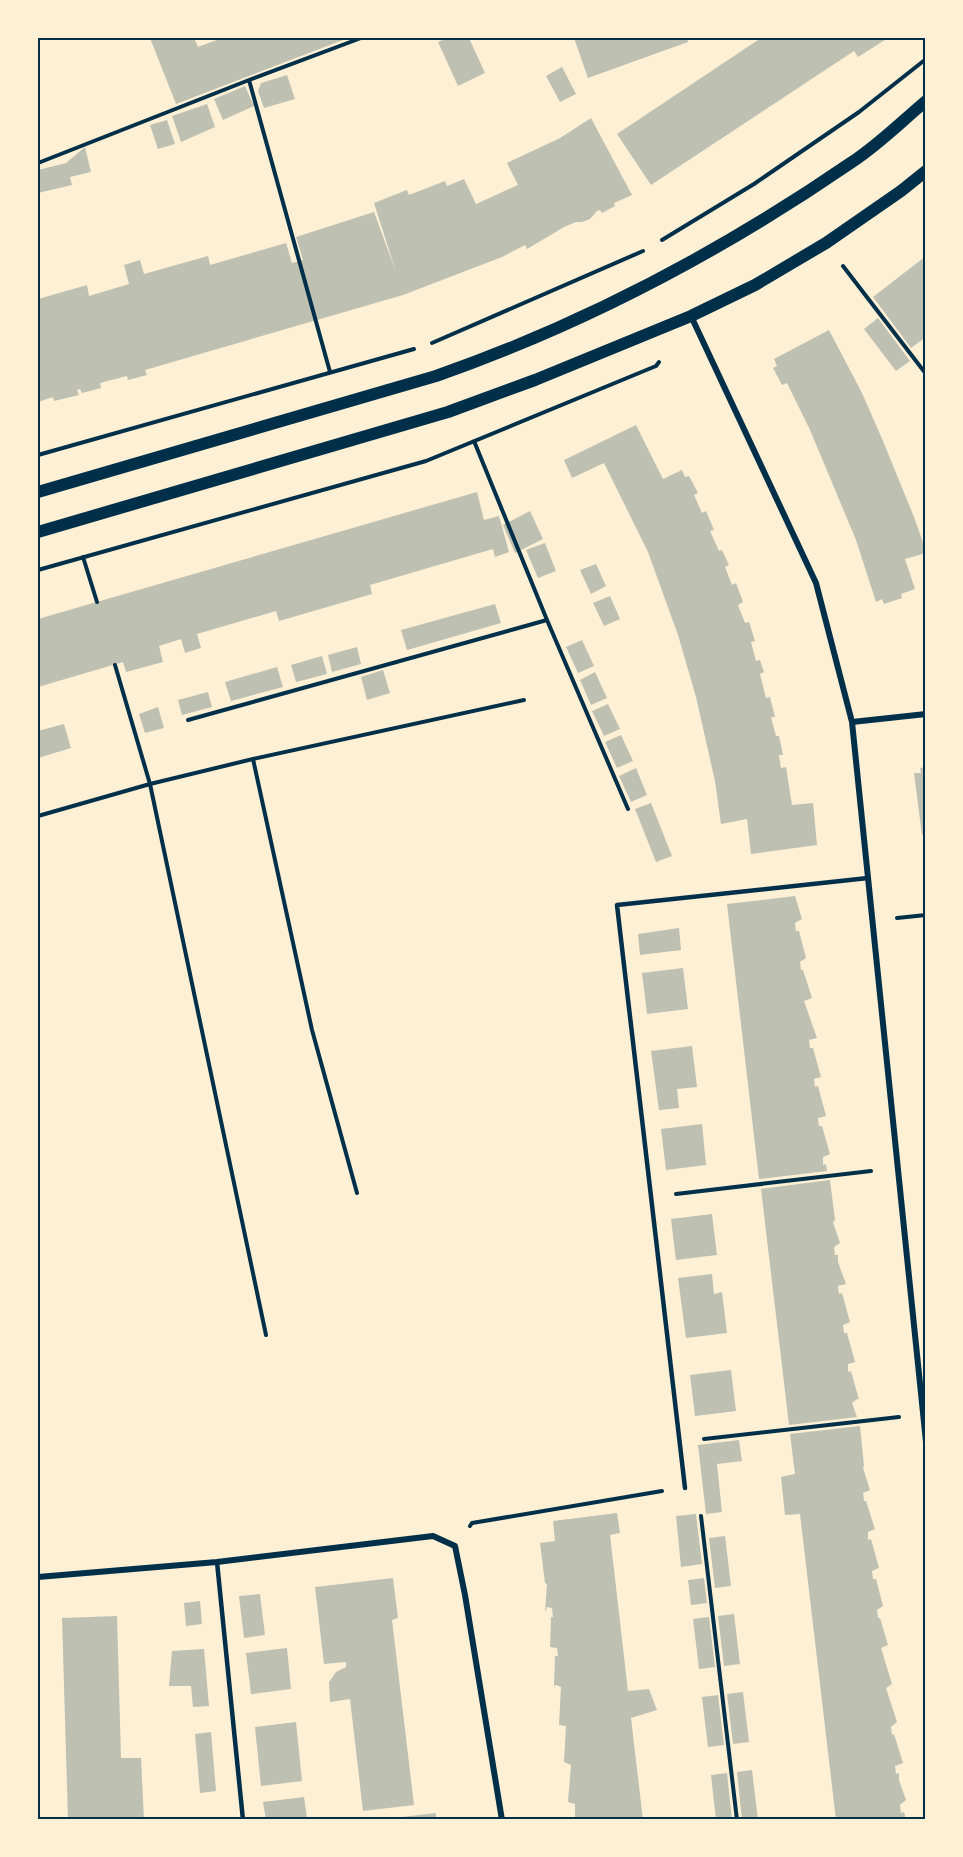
<svg xmlns="http://www.w3.org/2000/svg" width="963" height="1857" viewBox="0 0 963 1857" font-family="Ubuntu,sans-serif">
  <rect width="100%" height="100%" fill="#fdf0d5"/>
  <path fill="#bec0b2" d="M150,38h44l4,9 24,-9h126l-172,66z
    M447,38h22l16,35 -27,13 -20,-44z
    M574,38h113l1,4 -100,36z
    M761,38h127l-30,19 -4,-6 -203,134 -34,-51z
    M562,67l14,27 -16,8 -14,-26z
    M287,75l8,24 -31,9 -6,-17 3,-8z
    M245,86l9,20 -31,14 -9,-21z
    M207,104l8,23 -34,15 -9,-26z
    M591,118l41,77 -18,8 1,3 -13,7 -2,-3 -3,1 -7,8 -8,3h-6l-12,5 -37,22 -2,-4 -23,12 -99,38 -251,73 -7,2 2,5 -19,5 -1,-4 -27,7 1,5 -19,5 -2,-4 -3,1 2,5 -25,6 -1,-4 -15,5v-103l49,-14 2,11 40,-12 -5,-19 16,-5 4,14 64,-18 2,9 76,-22 6,20 11,-3 -7,-23 78,-25 22,60 -22,-69 33,-13 2,5 36,-14 2,5 17,-7 12,25 42,-19 -11,-22 53,-25z
    M167,120l8,24 -17,5 -8,-24z
    M85,147l6,25 -21,5 2,8 -34,8v-23l28,-7z
    M926,256v81l-15,11 -38,-51z
    M878,318l32,43 -14,10 -32,-42z
    M829,330l33,63 21,48 31,76 12,34v2l-21,6 10,30 -14,5 1,4 -18,6 -2,-5 -6,3 -20,-62 -46,-110 -23,-47 -5,2 -9,-17 4,-2 -3,-7z
    M636,425l27,54 19,-9 3,7 4,-1 9,17 -4,2 8,18 4,-2 8,19 -4,1 9,20 3,-1 7,15 -4,2 7,18 4,-2 7,19 -5,3 7,18 4,-1 6,19 -4,1 5,19 4,-1 4,12 -4,2 6,24 4,-1 5,20h-4l5,19h3l4,19h-4l2,13 5,-1 6,38 21,-2 4,42 -66,9 -4,-35 -26,5 -6,-43 -19,-84 -18,-62 -30,-83 -44,-89 -32,15 -8,-18z
    M477,492l7,28 15,-4 10,36 -14,5 -2,-8 -123,36 2,9 -93,27 -3,-10 -79,23 4,14 -16,5 -4,-14 -22,7 4,16 -37,10 -3,-10 -85,25v-68z
    M530,511l13,28 -28,14 -12,-28z
    M545,543l11,28 -18,7 -12,-28z
    M596,564l10,22 -15,8 -11,-24z
    M610,596l10,23 -16,7 -11,-23z
    M495,604l6,19 -94,27 -6,-20z
    M582,640l12,26 -16,7 -12,-26z
    M357,647l4,17 -29,8 -4,-17z
    M322,656l5,18 -31,8 -5,-17z
    M277,667l6,20 -52,14 -6,-19z
    M383,670l7,23 -23,7 -6,-23z
    M595,672l12,26 -16,7 -11,-25z
    M208,692l4,15 -30,8 -4,-15z
    M608,704l12,25 -16,7 -12,-25z
    M158,707l6,21 -19,5 -6,-19z
    M64,724l7,24 -33,10v-27z
    M621,735l12,26 -16,7 -12,-26z
    M926,767v68h-4l-8,-62h7l-1,-5z
    M636,768l11,27 -16,7 -12,-26z
    M651,803l21,53 -16,6 -21,-53z
    M795,896l7,23 -7,4 1,8h3l7,27 -6,4 1,8h2l9,28 -8,3 13,37 -8,2 1,8h3l8,29 -7,2 1,8 3,-1 8,30 -8,2 1,8h3l8,28 -7,3v8l3,-1 1,7 -68,8 -32,-275z
    M679,928l2,22 -41,5 -2,-21z
    M683,968l5,41 -41,5 -5,-41z
    M692,1046l5,41 -20,2 2,19 -20,2 -8,-59z
    M702,1124l4,41 -40,5 -5,-41z
    M830,1180l5,40 -2,2 7,21 -6,4 1,8h3v7l8,22 -8,2 1,8 3,-1 8,29 -7,3 1,8h3l8,29 -7,2v8l3,-1 8,29 -2,-1 -5,4 5,14 -68,8 -28,-236z
    M712,1214l5,41 -41,5 -5,-41z
    M712,1274l2,20 8,-2 5,41 -41,5 -8,-60z
    M731,1370l5,41 -41,5 -5,-41z
    M860,1426l4,40 -1,2 7,22 -7,3 1,8h2l9,28 -7,3v8l3,-1 8,29 -7,3 1,8h3l7,27 -6,4 1,8h2l8,27 -7,3 11,36 -6,4 11,34 -6,5 1,8 2,-1 9,29 -8,3 1,8 3,-1v7l7,20 -6,5 1,8 3,-1 2,8h-70l-36,-306 -15,1 -4,-38 14,-3 -5,-40z
    M739,1440l3,21 -25,3 5,48 -16,2 -8,-69z
    M617,1513l3,20 -10,2 18,156 21,-2 8,21 -26,8 12,102h-68v-16l-7,-2 3,-37 -7,-3 2,-36 -7,-1 2,-38 -5,-2 -2,1 1,-30h3l-1,-8 -7,-1 1,-30h2l-1,-9 -5,-1 -2,5 2,-28 -2,-1 -5,-40 15,-2 -2,-20z
    M696,1514l6,50 -21,3 -5,-51z
    M725,1536l6,50 -16,2 -6,-50z
    M393,1578l5,40 -6,2 22,185 -51,6 -13,-112 -20,3 -1,-20 7,-10 10,-5v-5l-22,2 -9,-77z
    M704,1578l3,25 -16,2 -3,-25z
    M260,1594l5,41 -21,3 -5,-42z
    M200,1601l2,23 -16,2 -2,-23z
    M734,1614l6,50 -16,2 -6,-50z
    M117,1616l4,142h20l3,62h-76l-6,-202z
    M709,1617l6,50 -16,2 -6,-50z
    M287,1648l4,41 -40,5 -5,-41z
    M204,1649l5,57 -16,1 -2,-21h-22l3,-35z
    M743,1692l6,50 -16,2 -6,-50z
    M718,1695l6,50 -16,2 -6,-50z
    M296,1722l6,59 -41,5 -6,-59z
    M211,1732l5,59 -16,2 -5,-59z
    M752,1770l6,50h-16l-5,-48z
    M727,1773l5,47h-16l-5,-45z
    M304,1797l3,21 -41,2 -3,-18z
    M436,1813v7h-43v-2z"/>
  <g fill="none" stroke-linecap="round" stroke-linejoin="round">
    <path stroke="#003049" stroke-width="4" d="M38,163l211,-83
      M662,240l92,-56 105,-72 67,-53
      M843,266l83,108
      M432,343l211,-92
      M330,372l-81,-292 112,-42
      M474,441l73,179 81,189
      M38,455l376,-106
      M83,557l14,45
      M38,570l388,-109 230,-95 3,-4
      M115,665l35,119 103,-25 59,271 45,163
      M188,720l359,-100
      M253,759l271,-59
      M38,816l112,-32 116,551
      M897,918l29,-3
      M676,1194l195,-23
      M704,1439l195,-22
      M701,1516l36,304
      M470,1526l2,-3 190,-32"/>
    <path stroke="#003049" stroke-width="4.5" d="M685,1488l-68,-583 251,-27
      M217,1562l26,258"/>
    <path stroke="#003049" stroke-width="6" d="M691,316l125,267 36,139 74,720
      M852,722l74,-8
      M38,1577l179,-15 216,-26 22,10 10,49 37,225"/>
    <path stroke="#003049" stroke-width="12" d="M38,492l398,-116c146,-51 288,-126 416,-214 26,-17 49,-40 74,-61
      M38,532l410,-120 87,-32 156,-64 64,-31 71,-42 75,-52 25,-20"/>
  </g>
  <rect width="963" height="1857" fill="none" stroke="#fdf0d5" stroke-width="78"/>
  <rect x="39" y="39" width="885" height="1779" fill="none" stroke="#003049" stroke-width="2"/>
</svg>
